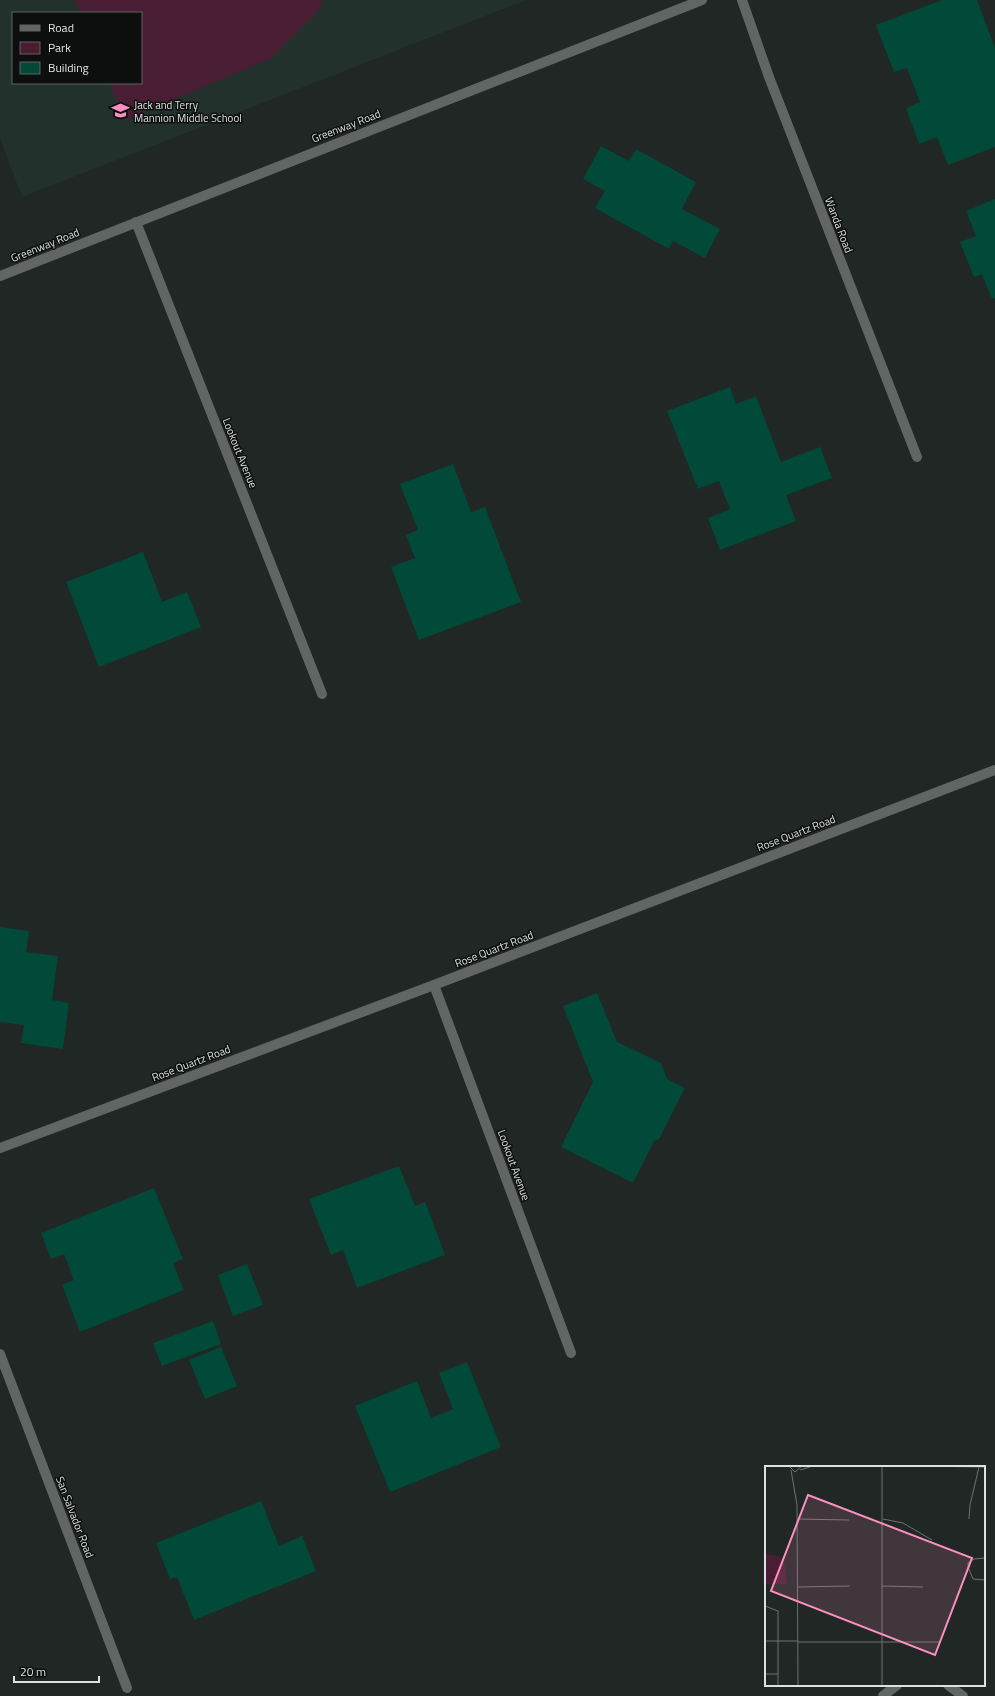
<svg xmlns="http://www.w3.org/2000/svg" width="995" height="1696" viewBox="0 0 995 1696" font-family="'Titillium Web',sans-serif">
  <rect width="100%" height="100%" fill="#202724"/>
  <path fill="#22312b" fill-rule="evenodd" d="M0,0h526l-504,197 -22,-58zM13,13h128v70h-128z"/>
  <path fill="#491e34" d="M75,0h248l-4,10 -48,48 -147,63 -15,-38h32v-70h-60z"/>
  <path fill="#014a39" d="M942,0h35l18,48v99l-47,18 -11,-28 -18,7 -13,-36 14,-6 -13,-34 -13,4 -18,-47z
    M601,146l28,15 7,-12 60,33 -14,27 38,20 -15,29 -32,-17 -4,8 -74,-41 10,-17 -22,-12z
    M995,199v99l-3,1 -10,-25 -8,3 -14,-35 16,-6 -10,-25z
    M730,387l6,17 20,-8 25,66 39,-15 12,31 -46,17 10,26 -76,29 -12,-32 22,-9 -11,-28 -21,8 -31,-78z
    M453,464l18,48 14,-5 36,95 -102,38 -28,-73 24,-9 -9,-23 12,-5 -18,-46z
    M143,552l19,50 25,-10 14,35 -102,40 -33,-85z
    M0,927l29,4 -3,21 32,4 -6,44 17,3 -6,46 -42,-6 3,-18 -24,-3z
    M597,993l20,49 44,21 6,16 18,9 -26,51 -5,2 -21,42 -72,-36 32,-65 -30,-76z
    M399,1166l16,40 10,-4 20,53 -88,33 -14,-38 -12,5 -22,-56z
    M154,1188l29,71 -10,4 11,27 -104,42 -18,-47 12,-5 -10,-26 -13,5 -10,-26z
    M247,1264l16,41 -30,11 -15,-41z
    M213,1321l8,23 -59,22 -9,-23z
    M221,1347l16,39 -32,13 -16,-39z
    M467,1362l34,85 -111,45 -35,-86 62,-25 14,37 22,-9 -14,-36z
    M261,1501l18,45 23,-10 14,35 -122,49 -17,-43 -7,2 -14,-36z"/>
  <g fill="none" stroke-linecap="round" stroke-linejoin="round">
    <path stroke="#616563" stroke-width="10" d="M948,1685l15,11
      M883,1696l14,-11"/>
    <path stroke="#616563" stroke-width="10" d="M742,0l27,77 148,380
      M136,222l186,472
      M0,276l702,-276
      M434,985l137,368
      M0,1148l434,-163 561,-215
      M0,1354l127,334"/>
  </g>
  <defs>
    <symbol id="school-bare" viewBox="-9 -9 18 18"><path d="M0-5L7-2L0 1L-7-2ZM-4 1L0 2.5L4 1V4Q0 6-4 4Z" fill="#fb8fc3" stroke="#0c0f0e" stroke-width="2.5" paint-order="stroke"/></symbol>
  </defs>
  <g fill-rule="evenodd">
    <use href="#school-bare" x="108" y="98" width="25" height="25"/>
  </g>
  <g text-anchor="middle" stroke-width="3" stroke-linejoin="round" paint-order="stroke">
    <g font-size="11" fill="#dde2e0" stroke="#0c0f0e" text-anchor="start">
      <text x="134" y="109">Jack and Terry<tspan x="134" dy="13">Mannion Middle School</tspan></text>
    </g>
    <g font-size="11" fill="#dde2e0" stroke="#0c0f0e">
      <text transform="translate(346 126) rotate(-21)" y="4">Greenway Road</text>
      <text transform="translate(839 225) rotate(69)" y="4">Wanda Road</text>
      <text transform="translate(45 245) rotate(-22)" y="4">Greenway Road</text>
      <text transform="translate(240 453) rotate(68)" y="4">Lookout Avenue</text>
      <text transform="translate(796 833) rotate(-21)" y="4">Rose Quartz Road</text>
      <text transform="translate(494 949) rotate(-21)" y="4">Rose Quartz Road</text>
      <text transform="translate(191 1063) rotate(-21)" y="4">Rose Quartz Road</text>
      <text transform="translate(514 1165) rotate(70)" y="4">Lookout Avenue</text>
      <text transform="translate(75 1517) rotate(69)" y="4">San Salvador Road</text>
    </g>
  </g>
  <g transform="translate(765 1466)">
    <rect width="220" height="220" fill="#202724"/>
    <path d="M0,88l14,2 5,5 3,23h-22z" fill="#491e34"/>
    <path fill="none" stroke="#6c726f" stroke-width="1" d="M24,0l6,6 7,-6M147,0l73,1M26,4l6,35 1,181M35,4l13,-4M32,53l52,1M118,53l20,4 29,17M204,53l1,-14 9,-38M220,92l-11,1 -6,4v4l5,12 12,1M117,120l41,1M32,121l53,-1M0,140l13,5v75M0,175h33M33,176h141M0,208h13M117,220v-220"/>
    <path fill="#fb8fc3" fill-opacity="0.15" stroke="#fb8fc3" stroke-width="2" d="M43,29l164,63 -37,97 -164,-64z"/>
    <rect width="220" height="220" fill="none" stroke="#dde2e0" stroke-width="2"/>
  </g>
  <rect x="12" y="12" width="130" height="72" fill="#0c0f0e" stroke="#606362"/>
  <rect x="20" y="25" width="20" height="6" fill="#616563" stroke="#606362"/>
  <text x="48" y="32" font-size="12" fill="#dde2e0">Road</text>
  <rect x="20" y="42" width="20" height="12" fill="#491e34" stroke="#606362"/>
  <text x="48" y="52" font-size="12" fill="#dde2e0">Park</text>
  <rect x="20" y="62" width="20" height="12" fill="#014a39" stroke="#606362"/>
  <text x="48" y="72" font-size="12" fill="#dde2e0">Building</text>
  <path d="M14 1676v6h85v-6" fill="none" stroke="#dde2e0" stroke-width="2"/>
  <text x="20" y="1676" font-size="12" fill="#dde2e0" stroke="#0c0f0e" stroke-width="3" paint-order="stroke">20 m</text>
</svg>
